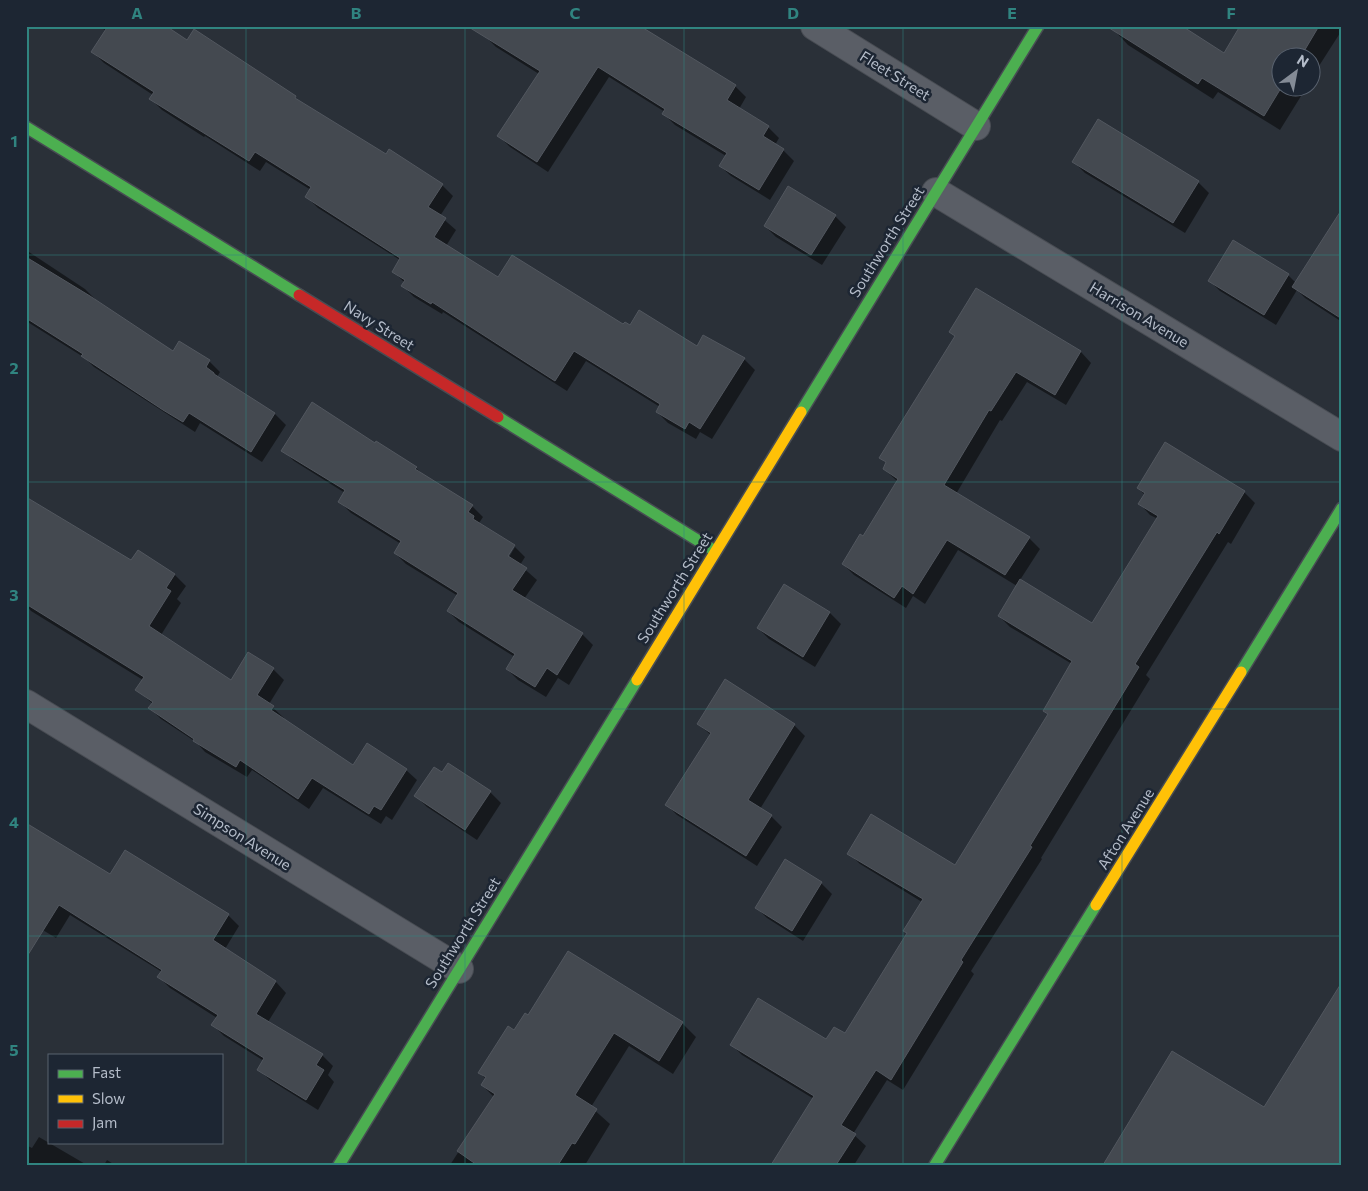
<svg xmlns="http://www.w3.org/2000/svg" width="1368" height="1191" viewBox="0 0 1368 1191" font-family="Commissioner,sans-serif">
  <rect width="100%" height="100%" fill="#2a3038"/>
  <path fill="#0007" d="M99,26h65l24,16 107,55 6,6 86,52 55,30 11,11 -13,20 16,14 -10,16 53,33 125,47 73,22 47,11 11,11 -43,69 -12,-7 -4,7 -28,-16 -11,-11 3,-5 -74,-46 -19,30 -124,-79 -1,2 -28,-17 -11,-11 2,-3 -11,-11 6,-12 -82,-52 -11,-11 4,-7 -45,-28 -6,9 -55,-35 -1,1 -42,-27 -11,-11 2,-4 -49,-32 -11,-11 13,-21z
    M638,26l97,60 11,11 -7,12 29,18 11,11 -4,7 8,5 11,11 -24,39 -39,-24 -11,-10 6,-10 -51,-31 -11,-11 1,-2 -56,-35 -61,95 -38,-25 -11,-11 40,-62 -43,-27 -11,-11z
    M1242,26h100v4l-32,50v-22h-30v30h26l-26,42 -62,-38 -5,7 -85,-54 -15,-16 111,26z
    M1099,121l99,61 11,11 -24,40 -100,-60 -11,-11z
    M1342,211v111l-37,-24 -8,-8 -21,35 -56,-34 -11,-11 24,-38 55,33 8,8z
    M835,216l11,11 -24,38 -46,-28 -11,-11z
    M26,250l59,39 11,11 77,53 36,8 11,11 -3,5 58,37 11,11 -24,37 -62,-39 -5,9 -101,-65 -9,-9 -59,-37z
    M977,290l104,62 10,11 -25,42 -39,-23 -25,39 -2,-1 -44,74 73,44 11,11 -20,31 73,45 65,-106 -8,-4 -10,-11 5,-9 -7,-7 106,4 11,11 -24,41 -3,-2 -82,133 4,4 -109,179 1,1 -71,112 3,3 -71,116 -16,-10 -34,54 13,12 -12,19h-82l42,-66 -72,-44 -11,-11 96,-3 18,-6 63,-101 14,-32 -62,-38 -11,-11 107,14 93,-152 -5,-4 28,-47 -62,-37 -11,-11 18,-30 -59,-36 -33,54 -12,-8 -7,12 -52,-33 -11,-11 20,-27 35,-55 -14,-13 3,-5 -6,-6 75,-121 -5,-5z
    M375,445l41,23 8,8 48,30 11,11 -4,6 36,24h-3l-8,13 2,2 9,-15 10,10 -5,8 17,15 -13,19 58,35 11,11 -24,40 -11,-7 -12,19 -28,-17 -11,-11 8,-12 -56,-35 -11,-11 10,-15 -52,-32 -11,-11 6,-9 -50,-31 -11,-11 5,-9 -51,-32 -11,-11z
    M26,499l106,63 43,13 11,11 -9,13 4,4 -20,32 70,46 42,-12 11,11 -15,24 15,14 -1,2 70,47 53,3 11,10 -25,40 -6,-4 -5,8 -58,-36 -14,21 -57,-39 -5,7 -42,-25 -9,-10 -35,-23 -11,-11 3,-4 -16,-14 6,-10 -112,-69 -5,-6z
    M784,586l46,27 11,11 -26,43 -46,-28 -11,-11z
    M698,724l96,1 11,11 -45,73 11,7 11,11 -25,39 -80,-51 -11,-11 45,-69z
    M448,765l42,27 11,11 -24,37 -50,-33 -11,-11 26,-22z
    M110,875l118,40 11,11 -14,23 51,33 10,11 -18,29 54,33 11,11 -5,9 6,7 -16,28 -48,-30 -11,-10 5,-9 -40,-25 -11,-11 4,-7 -47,-30 -11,-11 3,-5 -92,-57 -14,23 -30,-18z
    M821,883l11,11 -29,47 -36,-23 -11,-11z
    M529,1017l153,6 14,14 -23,37 -44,-28 -38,61 19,17 -25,41h-135l44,-68 -12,-12 4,-6 -6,-6z
    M39,1137l48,28h-61v-20l6,3z
    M107,1160l8,5h-11z"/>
  <path fill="#444950" stroke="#52575f" d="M108,26h58l21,14 7,-11 102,67 -1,2 91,56 3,-5 54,35 -15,23 18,11 -12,19 64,40 14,-22 111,69 2,-2 5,3 9,-15 58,36 6,-11 42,23 -45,71 -11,-7 -4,7 -29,-17 4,-8 -86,-53 -19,30 -123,-79 -1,2 -30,-18 4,-6 -13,-8 8,-14 -95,-61 6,-10 -56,-35 -6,9 -100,-62 5,-7 -63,-40z
    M467,26h173l96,59 -9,15 42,26 -6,10 21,13 -25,41 -40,-24 8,-13 -65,-39 3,-5 -67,-42 -61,95 -40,-26 43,-65z
    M1106,26h76l42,27 16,-27h79l-19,32h-20l1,30 -17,28 -62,-38 -4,6z
    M1098,119l101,62 -26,42 -101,-61z
    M788,186l48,29 -25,40 -47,-29z
    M1342,209v110l-50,-32z
    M1233,240l56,34 -25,41 -56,-34z
    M26,257l64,39 83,55 6,-10 31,19 -4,7 8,6v1l61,39 -24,39 -62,-39 -6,9 -20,-12 -82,-54 2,-2 -57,-36z
    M976,288l105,63 -26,44 -39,-23 -25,39 -2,-1 -45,75 86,52 -25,38 -58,-35 -34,54 -11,-8 -8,12 -52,-34 18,-30 3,2 35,-57 -15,-10 3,-7 -7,-4 76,-122 -6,-4z
    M312,402l63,41 1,-2 41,26 -2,2 58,36 -5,7 6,4 -1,3 42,26 -7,11 19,12 -15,22 71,43 -26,42 -10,-7 -12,19 -29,-18 9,-15 -68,-43 11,-18 -64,-40 7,-12 -63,-39 7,-12 -64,-39z
    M1165,442l80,49 -26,43 -2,-2 -82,132 4,3 -109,179 2,1 -71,113 2,2 -72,118 -15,-10 -35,55 15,9 -20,31h-65l43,-69 -84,-51 28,-47 68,41 8,-12 11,6 62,-100 -4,-2 20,-32 -76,-45 24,-40 84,51 93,-151 -5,-3 29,-50 -74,-45 22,-37 72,44 66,-107 -20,-12 7,-11 -8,-5z
    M26,497l105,63 7,-10 37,24 -9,14 5,3 -22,35 82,54 17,-28 26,16 -17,27 17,11 -3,4 82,55 14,-22 40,26 -26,41 -7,-4 -5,8 -57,-36 -14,21 -58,-39 -4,7 -43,-26 1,-2 -46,-31 5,-6 -18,-12 9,-13 -118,-73z
    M784,584l46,28 -27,45 -46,-29z
    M725,679l70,45 -47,76 24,15 -26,41 -81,-51 46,-72 -14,-9z
    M448,763l43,28 -26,39 -51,-34 20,-29 8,5z
    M26,823l84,51 15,-24 104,64 -16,26 63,41 -20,33 67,40 -7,11 8,5 -18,30 -49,-30 7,-12 -53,-33 7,-10 -61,-38 5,-7 -103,-65 -33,53z
    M785,859l37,23 -30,49 -37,-23z
    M568,951l115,71 -24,39 -45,-28 -39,62 22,14 -22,35 -3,-1 -14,22h-81l-20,-14 38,-57 -14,-9 5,-8 -8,-4 30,-47 6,4 11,-17 3,2z
    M1342,982v183h-239l69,-114 92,56z"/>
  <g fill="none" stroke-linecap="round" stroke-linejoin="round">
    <defs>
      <path id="street" d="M815,26l161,100
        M936,192l406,245
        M26,704l433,265"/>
      <path id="fast" d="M26,127l273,168
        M801,412l237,-386
        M498,417l217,134
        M1241,672l101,-164
        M339,1165l298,-485
        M935,1165l161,-260"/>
      <path id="slow" d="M637,680l164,-268
        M1096,905l145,-233"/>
      <path id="jam" d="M299,295l199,122"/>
    </defs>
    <use href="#street" stroke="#484c53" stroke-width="30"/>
    <use href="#fast" stroke="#484c53" stroke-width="14"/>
    <use href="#slow" stroke="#484c53" stroke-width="14"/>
    <use href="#jam" stroke="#484c53" stroke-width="14"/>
    <use href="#street" stroke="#5a5e66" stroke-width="28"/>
    <use href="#fast" stroke="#4caf50" stroke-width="11"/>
    <use href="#slow" stroke="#ffc107" stroke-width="11"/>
    <use href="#jam" stroke="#c62828" stroke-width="11"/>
  </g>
  <path fill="none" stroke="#308480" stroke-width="1" stroke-opacity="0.55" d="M246,26v1139M465,26v1139M684,26v1139M903,26v1139M1122,26v1139M26,255h1316M26,482h1316M26,709h1316M26,936h1316"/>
  <g text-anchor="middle" stroke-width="5" stroke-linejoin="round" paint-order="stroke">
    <g font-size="15" fill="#b4bcc9" stroke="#1d2633">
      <text transform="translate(895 76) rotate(32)" y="5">Fleet Street</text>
      <text transform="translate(887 242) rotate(-58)" y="5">Southworth Street</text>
      <text transform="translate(1139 315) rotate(31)" y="5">Harrison Avenue</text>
      <text transform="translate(379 326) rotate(32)" y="5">Navy Street</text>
      <text transform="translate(675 588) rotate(-58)" y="5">Southworth Street</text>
      <text transform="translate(1126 829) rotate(-58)" y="5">Afton Avenue</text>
      <text transform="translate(242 837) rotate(32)" y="5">Simpson Avenue</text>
      <text transform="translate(463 933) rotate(-58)" y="5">Southworth Street</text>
    </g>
  </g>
  <rect width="1368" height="1191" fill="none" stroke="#1d2633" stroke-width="55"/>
  <rect x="48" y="1054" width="175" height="90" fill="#1d2633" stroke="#59626f"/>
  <rect x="58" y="1070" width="25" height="8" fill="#4caf50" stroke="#59626f"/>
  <text x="92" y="1078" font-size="15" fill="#b4bcc9">Fast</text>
  <rect x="58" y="1095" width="25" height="8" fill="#ffc107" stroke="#59626f"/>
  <text x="92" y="1104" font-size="15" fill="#b4bcc9">Slow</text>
  <rect x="58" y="1120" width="25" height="8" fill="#c62828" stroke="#59626f"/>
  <text x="92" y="1128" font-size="15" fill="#b4bcc9">Jam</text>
  <g transform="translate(1296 72) rotate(32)"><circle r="24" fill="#1d2633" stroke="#59626f"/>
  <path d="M0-4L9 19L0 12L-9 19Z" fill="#848b96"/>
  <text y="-8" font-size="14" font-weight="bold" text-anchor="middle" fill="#b4bcc9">N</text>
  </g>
  <rect x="28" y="28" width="1312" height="1136" fill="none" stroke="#308480" stroke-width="2"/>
  <g font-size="16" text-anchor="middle" font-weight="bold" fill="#308480">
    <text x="137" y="19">A</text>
    <text x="356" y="19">B</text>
    <text x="575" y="19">C</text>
    <text x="793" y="19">D</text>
    <text x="1012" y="19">E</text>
    <text x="1231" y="19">F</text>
    <text x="14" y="147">1</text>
    <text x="14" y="374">2</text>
    <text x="14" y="601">3</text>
    <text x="14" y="828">4</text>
    <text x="14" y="1056">5</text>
  </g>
</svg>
